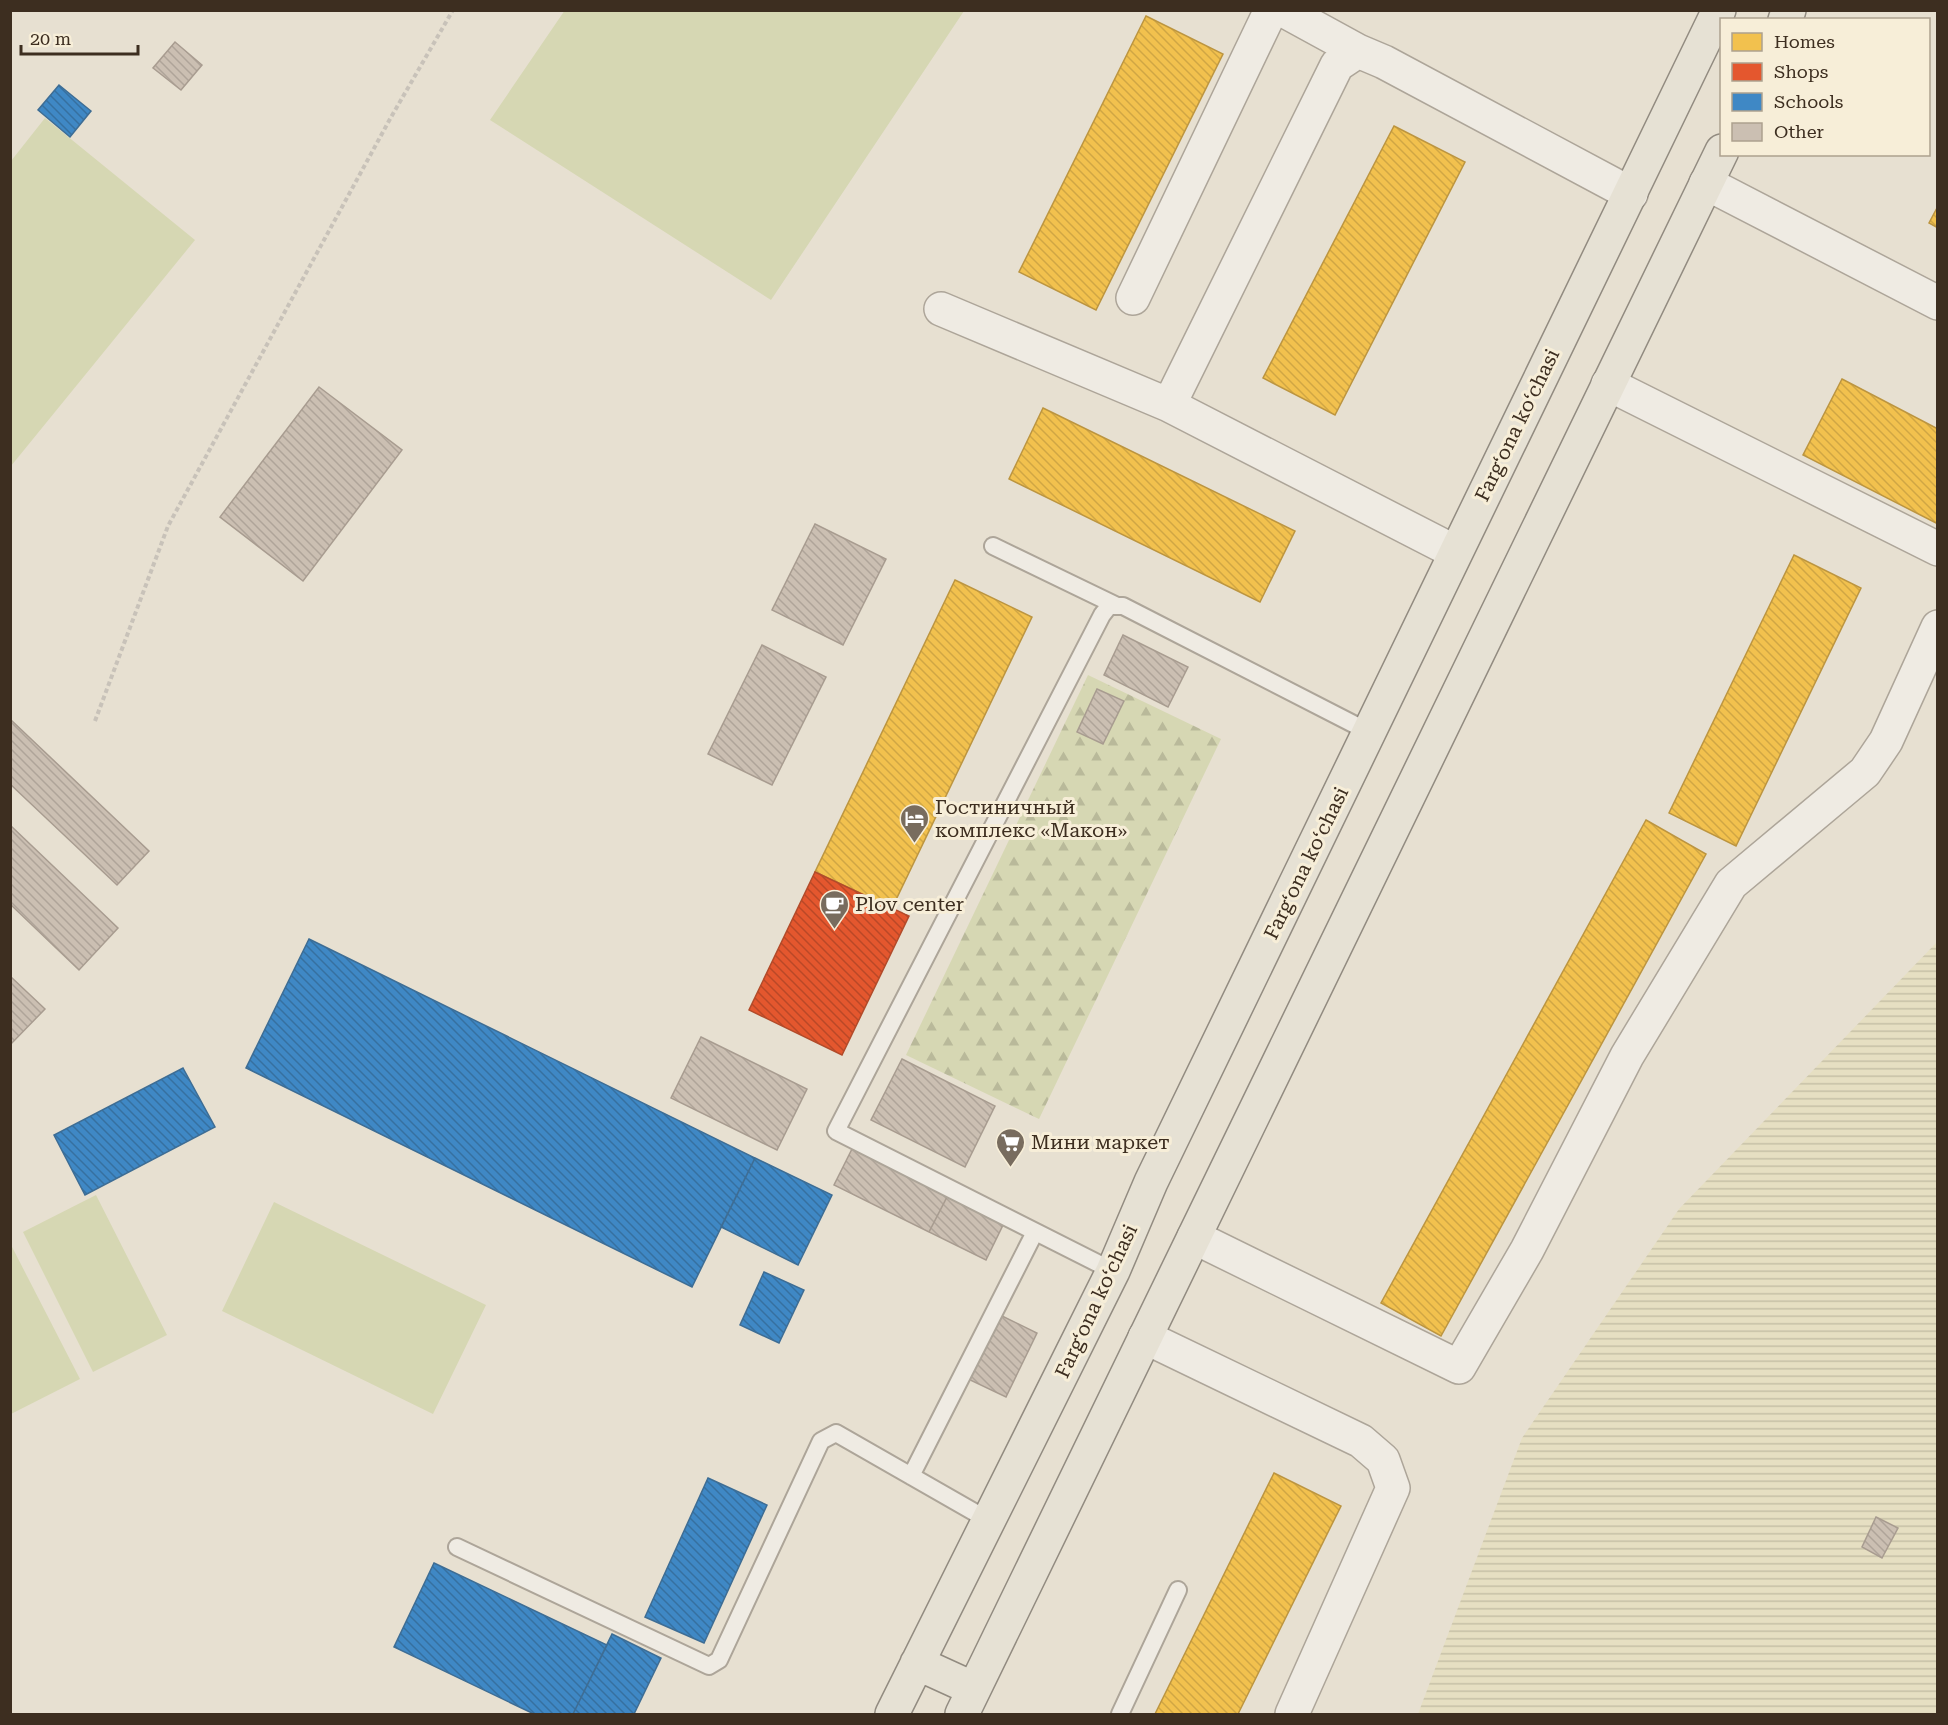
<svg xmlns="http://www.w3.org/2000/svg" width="1948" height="1725" viewBox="0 0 1948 1725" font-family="'Roboto Serif',serif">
  <defs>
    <pattern id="farmland-rules" width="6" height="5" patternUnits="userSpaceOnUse" patternTransform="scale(1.5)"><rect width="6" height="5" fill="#e6dfc2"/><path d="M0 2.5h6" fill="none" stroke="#c6c0a6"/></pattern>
    <pattern id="forest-firs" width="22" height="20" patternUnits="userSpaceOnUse" patternTransform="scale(1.5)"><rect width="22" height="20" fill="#d6d7b3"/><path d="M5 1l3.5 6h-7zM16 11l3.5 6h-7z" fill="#b9b99a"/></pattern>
    <pattern id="homes-back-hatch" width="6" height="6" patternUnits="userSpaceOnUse" patternTransform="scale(1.5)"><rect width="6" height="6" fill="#f2c14e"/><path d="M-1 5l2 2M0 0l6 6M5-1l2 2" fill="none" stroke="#d0a644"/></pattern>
    <pattern id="shops-back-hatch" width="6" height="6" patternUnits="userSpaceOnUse" patternTransform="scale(1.5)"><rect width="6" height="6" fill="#e4572e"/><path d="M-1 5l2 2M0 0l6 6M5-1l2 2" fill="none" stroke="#ba4827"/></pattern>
    <pattern id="schools-back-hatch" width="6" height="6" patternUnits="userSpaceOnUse" patternTransform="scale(1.5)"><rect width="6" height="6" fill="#3f88c5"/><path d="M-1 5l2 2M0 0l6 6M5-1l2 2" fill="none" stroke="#3670a0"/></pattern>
    <pattern id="building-back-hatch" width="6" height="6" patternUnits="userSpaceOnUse" patternTransform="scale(1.5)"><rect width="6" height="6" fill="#cbbfb2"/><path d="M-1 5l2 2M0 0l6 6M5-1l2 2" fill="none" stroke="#afa499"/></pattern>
  </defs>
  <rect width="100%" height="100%" fill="#e7e0d1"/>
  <path fill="url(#farmland-rules)" d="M1937,942v772h-519l104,-276 157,-229z"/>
  <path fill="#d6d7b3" d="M565,10h399v1l-193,289 -281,-180z
    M45,118l150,122 -184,226v-305z
    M96,1195l71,140 -74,37 -70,-140z
    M274,1202l212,103 -53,109 -211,-103z
    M10,1243l70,136 -69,35h-1z"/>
  <path fill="url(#forest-firs)" d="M1088,675l133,64 -182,380 -133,-64z"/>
  <path fill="url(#homes-back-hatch)" stroke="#bc9540" stroke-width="1.5" d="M1146,16l77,38 -127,256 -77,-38z
    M1394,126l71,36 -130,253 -72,-37z
    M1938,206v22l-9,-5z
    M1842,379l96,50v95l-135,-69z
    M1043,408l252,123 -35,71 -251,-123z
    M1794,555l67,33 -125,258 -67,-33z
    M955,580l77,37 -140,291 -77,-36z
    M1646,820l60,34 -265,482 -60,-33z
    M1274,1473l67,33 -103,208h-83z"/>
  <path fill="url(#shops-back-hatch)" stroke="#b24b2a" stroke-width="1.5" d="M815,872l94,44 -67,139 -93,-45z"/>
  <path fill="url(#schools-back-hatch)" stroke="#3e6d94" stroke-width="1.5" d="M59,85l32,26 -21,26 -32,-27z
    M309,939l446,219 -63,129 -446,-219z
    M183,1068l32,59 -130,68 -31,-60z
    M755,1158l77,37 -34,70 -77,-38z
    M764,1272l40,18 -25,53 -39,-18z
    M708,1478l59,27 -63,138 -59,-26z
    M434,1563l173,82 -34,69h-39l-140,-67z
    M612,1634l49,24 -27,56h-61z"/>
  <path fill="url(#building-back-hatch)" stroke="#a89c90" stroke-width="1.5" d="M175,42l27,23 -21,25 -28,-22z
    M319,387l83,63 -99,131 -83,-64z
    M815,524l71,35 -43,86 -71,-35z
    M1123,635l65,32 -20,40 -64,-32z
    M762,645l64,32 -54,108 -64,-31z
    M1097,689l27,12 -21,43 -26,-12z
    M10,719l139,132 -32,34 -107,-101z
    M10,825l108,103 -39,42 -69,-66z
    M10,976l35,33 -35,36z
    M701,1037l106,52 -30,61 -106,-52z
    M902,1059l93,47 -30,61 -94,-47z
    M852,1149l96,46 -19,37 -95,-47z
    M948,1195l56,28 -18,37 -57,-28z
    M1000,1315l37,18 -31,64 -38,-18z
    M1876,1517l22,11 -16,30 -20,-11z"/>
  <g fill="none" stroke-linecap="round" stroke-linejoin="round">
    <defs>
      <path id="lane" d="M993,546l122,59
        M1113,1271l-277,-140 266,-516 7,-9h14l246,126
        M911,1476l124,-244
        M457,1547l252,119 10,-6 102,-219 15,-8 152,87
        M1120,1714l58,-124"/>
      <path id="street" d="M1283,10l75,41
        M1706,183l232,120
        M1133,298l138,-288
        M941,309l228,96
        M1608,384l330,165
        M1455,552l-286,-147 168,-340 21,-14 26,11 247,132
        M1194,1237l265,130 68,-117 100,-194 104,-172 134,-112 21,-31 52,-114
        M1145,1337l216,104 22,19 10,28 -101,226"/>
      <path id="primary" d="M1785,20l4,-10
        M917,1663l57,26
        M892,1714l221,-443 38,-89 568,-1172
        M962,1714l760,-1563"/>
    </defs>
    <use href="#lane" stroke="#ada599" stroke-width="20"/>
    <use href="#street" stroke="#ada599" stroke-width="36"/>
    <use href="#primary" stroke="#928b80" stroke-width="36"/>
    <path stroke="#c8c2b9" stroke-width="4" stroke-dasharray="4.5 3" stroke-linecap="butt" d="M95,721l73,-195 222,-407 63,-109"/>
    <use href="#lane" stroke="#efebe3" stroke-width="16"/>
    <use href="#street" stroke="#efebe3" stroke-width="33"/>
    <use href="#primary" stroke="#e6e1d4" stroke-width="33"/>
  </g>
  <defs>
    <symbol id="hotel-pin" viewBox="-11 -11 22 30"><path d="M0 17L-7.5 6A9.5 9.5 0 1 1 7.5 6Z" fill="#786c5e" stroke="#f7eed8"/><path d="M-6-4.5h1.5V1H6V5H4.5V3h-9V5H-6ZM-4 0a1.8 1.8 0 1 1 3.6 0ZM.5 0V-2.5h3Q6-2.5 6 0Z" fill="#fff"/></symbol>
    <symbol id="cafe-pin" viewBox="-11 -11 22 30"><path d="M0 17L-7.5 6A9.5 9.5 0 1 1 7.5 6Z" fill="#786c5e" stroke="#f7eed8"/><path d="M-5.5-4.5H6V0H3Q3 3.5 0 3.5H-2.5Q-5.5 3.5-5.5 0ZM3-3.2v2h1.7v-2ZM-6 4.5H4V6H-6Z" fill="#fff"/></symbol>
    <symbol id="supermarket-pin" viewBox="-11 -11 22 30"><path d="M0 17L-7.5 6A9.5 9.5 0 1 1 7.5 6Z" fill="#786c5e" stroke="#f7eed8"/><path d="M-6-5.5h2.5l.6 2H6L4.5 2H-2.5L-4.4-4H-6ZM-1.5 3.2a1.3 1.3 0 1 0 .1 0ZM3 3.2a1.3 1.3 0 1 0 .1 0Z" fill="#fff"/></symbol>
  </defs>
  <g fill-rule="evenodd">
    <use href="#hotel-pin" x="898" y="802" width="33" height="45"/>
    <use href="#cafe-pin" x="818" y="888" width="33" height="45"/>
    <use href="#supermarket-pin" x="994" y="1126" width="33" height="45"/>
  </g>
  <g text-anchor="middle" stroke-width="6" stroke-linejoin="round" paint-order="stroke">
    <g font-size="20" fill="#3d2e20" stroke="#f7eed8">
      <text transform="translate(1517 425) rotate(-64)" y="7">Fargʻona koʻchasi</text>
      <text transform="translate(1306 863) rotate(-64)" y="7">Fargʻona koʻchasi</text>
      <text transform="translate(1096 1301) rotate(-65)" y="7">Fargʻona koʻchasi</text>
    </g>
    <g font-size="20" fill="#3d2e20" stroke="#f7eed8" text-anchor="start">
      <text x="935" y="814">Гостиничный<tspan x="935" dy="23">комплекс «Макон»</tspan></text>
      <text x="855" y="911">Plov center</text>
      <text x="1031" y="1149">Мини маркет</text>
    </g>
  </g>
  <rect width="1948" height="1725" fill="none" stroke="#3d2e20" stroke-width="24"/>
  <rect x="1720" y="18" width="210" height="138" fill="#f7eed8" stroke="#ada18e" stroke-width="1.5"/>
  <rect x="1732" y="33" width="30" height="18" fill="#f2c14e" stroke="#ada18e" stroke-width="1.5"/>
  <text x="1774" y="48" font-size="18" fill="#3d2e20">Homes</text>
  <rect x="1732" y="63" width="30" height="18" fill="#e4572e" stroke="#ada18e" stroke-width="1.5"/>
  <text x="1774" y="78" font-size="18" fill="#3d2e20">Shops</text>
  <rect x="1732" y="93" width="30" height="18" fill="#3f88c5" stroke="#ada18e" stroke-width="1.5"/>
  <text x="1774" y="108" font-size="18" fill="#3d2e20">Schools</text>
  <rect x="1732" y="123" width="30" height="18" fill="#cbbfb2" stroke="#ada18e" stroke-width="1.5"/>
  <text x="1774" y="138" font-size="18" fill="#3d2e20">Other</text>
  <path d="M21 45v9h117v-9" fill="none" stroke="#3d2e20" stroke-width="3"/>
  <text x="30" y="45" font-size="18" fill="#3d2e20" stroke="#f7eed8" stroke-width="4.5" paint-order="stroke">20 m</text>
</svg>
